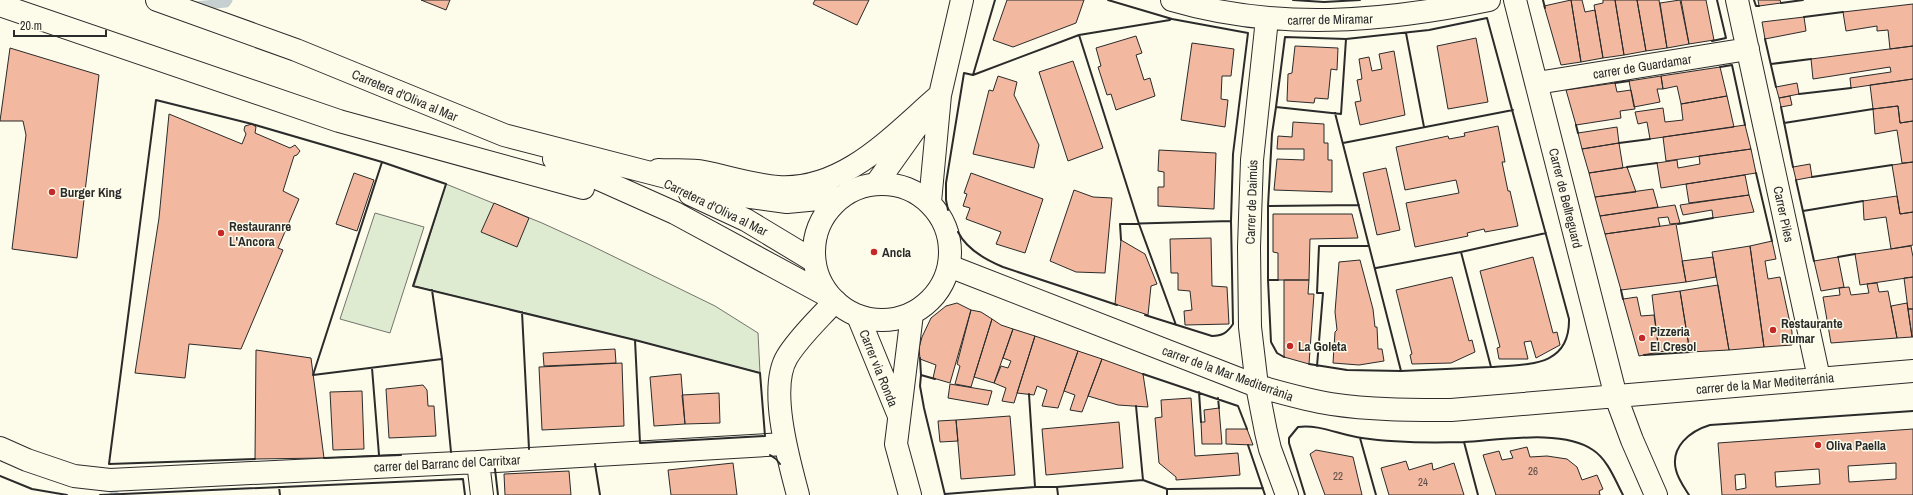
<svg xmlns="http://www.w3.org/2000/svg" width="1913" height="495" viewBox="0 0 1913 495" font-family="'Archivo Narrow',sans-serif">
  <rect width="100%" height="100%" fill="#fdfbea"/>
  <path fill="#deebd1" stroke="#74746e" d="M446,184l96,39 46,21 127,62 43,27 2,40 -125,-33 -221,-54z
    M375,213l49,14 -34,106 -50,-14z"/>
  <g fill="none" stroke-linecap="round" stroke-linejoin="round">
    <path stroke="#c7d0d0" stroke-width="9" d="M194,6l32,-3 2,-3
      M114,495v-1"/>
  </g>
  <path fill="#f2b8a0" stroke="#2b2b2b" fill-rule="evenodd" d="M421,0h29l-4,10z
    M815,0h54l-12,25 -44,-21z
    M1007,0h77l-8,23 -63,24 -20,-7z
    M1571,0l10,62 -20,3 -17,-59z
    M1571,0h11l3,12 10,-2 8,48 -22,4z
    M1603,0h12l9,55 -21,3 -9,-53 9,-2z
    M1615,0h22l9,51 -22,4z
    M1637,0h22l8,48 -21,3z
    M1680,0l9,44 -22,4 -7,-45z
    M1681,0h25l8,40 -25,4z
    M1758,0h22l1,3 -22,3z
    M1913,4v42l-23,3 -2,-19 -11,1v-5l-31,5 -3,-19z
    M1804,17l2,14 -41,8 -3,-17z
    M1136,36l6,17 -6,2 8,25 6,-2 5,18 -39,14 -5,-16 -4,1 -9,-28 3,-1 -5,-18z
    M1476,38l12,64 -40,7 -11,-63z
    M1192,43l42,6 -3,27h-9l-1,23 7,1 -3,27 -44,-7z
    M1295,46l43,2 -1,22 -6,-1 -3,30 -13,-1 -1,5 -27,-2 1,-27 4,-1z
    M1913,46v33l-62,9 -1,-10 41,-6 -1,-5 -77,12 -2,-20z
    M10,48l89,27 -22,183 -65,-9 14,-114 -3,-14h-23z
    M1394,51l11,64 -45,10 -5,-23 6,-1 -4,-21 5,-1 -3,-20 10,-2 3,14 10,-2 -3,-15z
    M1073,61l30,87 -35,13 -29,-89z
    M1720,67l7,29 -46,8 -4,-18 -14,3 -2,-13z
    M998,76l19,6 -3,13 25,50 -5,23 -61,-14 16,-64 4,1z
    M1661,76l2,13h-6l3,13 -26,5 -5,-26z
    M1913,79v42l-13,2 -2,-17 -25,3 -3,-24z
    M1615,83l2,9 14,-2 4,19 -15,2 1,7 -45,7 -10,-35z
    M1797,83l2,11 -20,4 -3,-11z
    M1727,96l7,31 -84,12 -3,-17 -9,2 -3,-12 28,-4 2,14 18,-2 -2,-16z
    M1790,96l2,9 -11,2 -2,-9z
    M1898,106l2,17 13,-2v41l-11,1 -5,-33 -22,4 -2,-25z
    M169,114l73,30 4,-10 -2,-4 1,-4 7,-2 4,3 -1,6 35,15 5,-3 5,6 -3,4 -3,1 -11,35 16,8 -21,49 5,2 -42,99 -52,-5 -4,34 -50,-5 24,-155z
    M1293,122l31,2v19h4v17h4v32l-58,-2 3,-31 27,1v-11h-27l1,-13 14,1z
    M1745,125l6,24 -85,12 -3,-24z
    M1498,126l7,36h-3l6,29h2l8,35 -33,6 -1,-3 -17,4 1,3 -53,11 -9,-44 53,-10 -3,-13 -51,10 -9,-43 52,-11 1,3 16,-3 -1,-3z
    M1617,127l2,16 -37,6 -4,-16z
    M1619,143l4,25 -34,5 -7,-24z
    M1751,149l5,24 -95,15 -4,-25 20,-3 1,8 22,-4 -1,-8z
    M1159,150l57,3 -2,56 -56,-3v-19h6v-15l-6,-1z
    M1913,162v50l-13,2 -8,-49z
    M1810,164l2,13 -16,3 -3,-13z
    M1627,167l9,25 -41,5 -6,-24z
    M1386,168l14,62 -23,5 -14,-62z
    M354,173l20,7 -17,51 -21,-7z
    M971,173l72,26 -18,54 -29,-9 5,-12 -35,-13 4,-11 -7,-2 4,-12 -3,-1z
    M1745,175l4,20 -60,8 -3,-19z
    M1653,189l5,18 -58,9 -5,-19z
    M1074,190l19,7 19,1 -7,75 -29,-1 -26,-11z
    M1749,195l5,17 -41,6 -1,-8 -29,5 -3,-10z
    M1897,196l3,18 13,-2v33l-22,4 -5,-32 -22,3 -1,-19z
    M494,203l35,15 -12,29 -36,-15z
    M1675,205l5,18 -10,1 -2,-7 -10,1 2,8 -55,8 -5,-18z
    M1273,214h79l6,24 -48,1 -1,41h-31v-27l-5,-1z
    M1676,224l10,58 -65,8 -16,-56z
    M1211,238l1,48 15,1 2,37 -44,1 -1,-14 8,-1 -2,-19 -12,-1v-17h-7l-1,-34z
    M1121,240l24,14 12,30 -6,2 -3,29 -33,-11z
    M1772,241l4,18 -11,2 3,18 12,-2 12,55v13l-28,2 -14,-101z
    M1750,246l14,101 -35,3 -17,-98z
    M1911,246l2,11v20l-53,8 -5,-31z
    M1533,257l20,76 4,-1 3,13 -24,13 -5,-17 -7,1 4,17h-29l-2,-11 3,-1 -20,-76z
    M1713,257l3,20 -30,5 -4,-21z
    M1838,257l6,30 -23,4 -7,-30z
    M1360,260l13,49 2,18h2l1,22h4l2,12 -25,4 -26,-2 2,-31 2,-2 -2,-18 4,-50z
    M1452,277l17,64 3,-1 3,12 -24,11 -39,1 -2,-9 2,-1 -16,-64z
    M1913,277v32h-5l-4,-31z
    M1284,280h25l-1,14h6l-5,70 -25,-7z
    M1877,283l2,9 9,-1 9,47 -66,5 -8,-46 17,-2 -1,-7 10,-1 2,8 18,-2 -2,-9z
    M1718,285l11,65 -39,2 -10,-61z
    M1680,291l9,56 -30,5 -7,-57z
    M1637,297l4,19 13,-1 5,37 -20,4 -16,-57z
    M957,303l14,7 -21,73 -17,-5 3,-13 -16,-6 -1,-11 3,-11 9,-19 15,-12z
    M1907,303l5,34 -15,1 -6,-32z
    M1908,309h5v28h-1z
    M971,310l10,2 11,7 -21,68 -16,-3 5,-18 -3,-2z
    M992,319l9,6 12,4 -19,54 -20,-6z
    M1013,329l22,7 -21,67 -12,-2 4,-13 -12,-5 7,-17 7,2 3,-7 -8,-3z
    M1035,336l43,15 -20,57 -16,-2 5,-16 -10,-4 -3,9 -17,-2z
    M615,349l1,14 -72,3 -1,-13z
    M256,350l55,8 13,100 -69,1z
    M1078,351l24,8 -20,53 -12,-2 5,-15 -11,-4z
    M1102,359l41,15 5,33 -30,-2 -30,-9z
    M622,363l2,63 -82,4 -3,-63z
    M681,374l4,50 -31,2 -4,-49z
    M950,384l42,7 -4,14 -40,-7z
    M423,385l4,5 1,16h6l2,30 -47,2 -3,-49z
    M362,391l2,58 -31,1 -3,-58z
    M719,393l1,30 -35,1 -3,-29z
    M1191,398l4,58 43,-3 2,22 -64,5v-3l-17,-14 -4,-45 7,-1 -1,-17z
    M1219,408l3,36h-20l-1,-22h4l-1,-12z
    M1010,416l5,59 -54,4 -5,-59z
    M956,420l2,21 -18,1 -2,-21z
    M1119,422l4,46 -77,7 -4,-46z
    M1226,429h21l6,16 -27,-1z
    M1913,429v66h-191l-4,-52zM1896,463v16l-47,3 -1,-16zM1819,469l1,15 -44,3 -1,-15zM1745,474l1,14 -10,2 -1,-15z
    M1527,447l3,10 17,-1 20,3 10,8 5,13 15,-5 6,14 -4,2 1,4h-104l-13,-40 16,-4 3,9 11,-2 -3,-7z
    M1316,450l37,7 9,38h-37l-15,-41z
    M1406,461l3,9 23,-7 1,7 21,-7 10,32h-75l-8,-27z
    M733,463l4,32h-66l-3,-25z
    M569,471l2,24h-66l-1,-21z"/>
  <g fill="none" stroke-linecap="round" stroke-linejoin="round">
    <defs>
      <path id="street" d="M1172,0c105,31 211,22 317,0
        M1515,0l101,397 16,43 24,55
        M1737,0l82,378
        M0,5l339,116 244,67
        M1267,19l-15,141 -3,87 1,80 7,59 9,46 4,17 17,46
        M1537,83l211,-34
        M658,170c15,1 31,-1 46,2 25,5 49,13 74,15 67,4 115,-52 162,-92
        M876,184l42,-59
        M930,202l10,-107 22,-95
        M949,266l308,120c25,7 49,14 74,18 39,6 80,6 120,6l462,-39
        M858,316l41,100
        M0,448l27,12 47,16 36,4 368,-18 307,-18
        M478,462l4,33
        M798,495c-9,-34 -30,-107 -11,-138 12,-20 32,-38 48,-56
        M910,495l-14,-51 16,-130"/>
      <path id="secondary" d="M157,0l139,50 208,85 232,60 51,7 53,-5
        M554,159l121,54 155,84
        M814 252a68 68 0 1 1 136 0a68 68 0 1 1-136 0Z
        M690,194l56,26 68,41"/>
    </defs>
    <use href="#street" stroke="#2b2b2b" stroke-width="24"/>
    <use href="#secondary" stroke="#2b2b2b" stroke-width="24"/>
    <use href="#street" stroke="#fdfbea" stroke-width="22"/>
    <use href="#secondary" stroke="#fdfbea" stroke-width="22"/>
    <path stroke="#2b2b2b" stroke-width="2" d="M1108,0l64,19 76,14 -15,121 -2,67 2,103c-6,9 -11,12 -21,12l-67,-21
      M1293,0l31,2 36,-2
      M1543,0l2,8
      M1754,0l2,6h3
      M1781,3l22,-3
      M1804,17l39,-5
      M1406,33l18,94
      M1079,35l91,-15
      M1346,39l-61,-2 -9,70 65,7 5,-75 83,-9 58,-12 82,301c1,49 -42,45 -78,48
      M1765,39l11,48
      M1712,41l14,-3 -9,-38
      M1771,64l40,-5
      M1720,67l12,-2 13,60
      M973,75l106,-40 60,189 37,101
      M1615,83l14,-2
      M1799,94l52,-6
      M1781,107l12,60
      M1335,113l66,258 90,-4 -30,-115
      M1784,123l89,-14
      M1576,125l2,8
      M1343,143l170,-33
      M1619,143l31,-4
      M1627,167l30,-4
      M1756,173l16,68
      M1812,177l80,-12
      M1796,180l18,81
      M1268,206l4,-72 4,-27
      M948,210l-2,-10v-17l18,-110 9,2 22,-75
      M1803,211l60,-10
      M1678,224l35,-6
      M958,232c9,18 28,28 45,35l114,38
      M1121,240l-1,-16 111,-3
      M1838,257l17,-3
      M1376,268l85,-16 85,-19
      M1268,280v-74l91,-1
      M1278,280h-10l3,62 6,11 7,4
      M432,290l10,69
      M1621,290l2,9
      M522,312l7,137
      M635,340l125,33 5,63 -125,7z
      M1644,355l46,-3
      M920,358l1,17 -1,11 4,22 21,87
      M1309,364l38,6 54,1
      M1317,366l6,-73h-6l2,-47h50
      M372,368l7,87
      M1143,374l95,32 9,23
      M921,375l14,4
      M1199,392l2,30
      M1218,398l1,10
      M1360,438l16,57
      M1248,445l17,50
      M451,452l-9,-93 -129,16 69,-213 64,22 -33,102 222,54
      M770,455l6,4 4,5
      M324,458l77,-3
      M255,459l-146,5 47,-364 96,24 130,38
      M595,464l5,31
      M495,469l3,26
      M0,476l32,13 35,6
      M1143,480l24,9
      M279,487l1,8
      M1035,487h22l1,8
      M1057,487l86,-7 -7,-74
      M945,494l90,-7 -6,-93
      M100,495l363,-16 2,16
      M1167,495v-6l96,-1
      M1305,495l-16,-52v-5l9,-11c21,-3 42,8 64,11 34,5 67,5 102,4
      M1478,495l-14,-53c36,-2 99,-13 129,8 15,10 22,30 30,45
      M1689,495c-5,-8 -11,-16 -13,-25 -6,-23 14,-39 34,-45l203,-14"/>
  </g>
  <g fill="#c62828" stroke="#fdfbea" stroke-width="1.5">
    <circle cx="52" cy="192" r="4"/>
    <circle cx="221" cy="233" r="4"/>
    <circle cx="874" cy="252" r="4"/>
    <circle cx="1773" cy="330" r="4"/>
    <circle cx="1642" cy="338" r="4"/>
    <circle cx="1290" cy="346" r="4"/>
    <circle cx="1818" cy="445" r="4"/>
  </g>
  <g text-anchor="middle" stroke-width="3" stroke-linejoin="round" paint-order="stroke">
    <g font-size="11" fill="#5d4e48">
      <text x="1533" y="475">26</text>
      <text x="1338" y="480">22</text>
      <text x="1423" y="486">24</text>
    </g>
    <g font-size="13" fill="#2b2b2b" stroke="#fdfbea">
      <text transform="translate(1330 19) rotate(-1)" y="5">carrer de Miramar</text>
      <text transform="translate(1642 66) rotate(-9)" y="5">carrer de Guardamar</text>
      <text transform="translate(405 95) rotate(23)" y="5">Carretera d'Oliva al Mar</text>
      <text transform="translate(1566 198) rotate(76)" y="5">Carrer de Bellreguard</text>
      <text transform="translate(1251 202) rotate(-88)" y="5">Carrer de Daimús</text>
      <text transform="translate(716 207) rotate(26)" y="5">Carretera d'Oliva al Mar</text>
      <text transform="translate(1784 214) rotate(78)" y="5">Carrer Piles</text>
      <text transform="translate(879 368) rotate(68)" y="5">Carrer via Ronda</text>
      <text transform="translate(1228 373) rotate(20)" y="5">carrer de la Mar Mediterrània</text>
      <text transform="translate(1765 383) rotate(-5)" y="5">carrer de la Mar Mediterránia</text>
      <text transform="translate(447 463) rotate(-3)" y="5">carrer del Barranc del Carritxar</text>
    </g>
    <g font-size="13" font-weight="bold" fill="#2b2b2b" stroke="#fdfbea" text-anchor="start">
      <text x="60" y="197">Burger King</text>
      <text x="229" y="231">Restauranre<tspan x="229" dy="15">L'Ancora</tspan></text>
      <text x="882" y="257">Ancla</text>
      <text x="1781" y="328">Restaurante<tspan x="1781" dy="15">Rumar</tspan></text>
      <text x="1650" y="336">Pizzeria<tspan x="1650" dy="15">El Cresol</tspan></text>
      <text x="1298" y="351">La Goleta</text>
      <text x="1826" y="450">Oliva Paella</text>
    </g>
  </g>
  <path d="M14 30v6h92v-6" fill="none" stroke="#2b2b2b" stroke-width="2"/>
  <text x="20" y="30" font-size="12" fill="#2b2b2b" stroke="#fdfbea" stroke-width="3" paint-order="stroke">20 m</text>
</svg>
